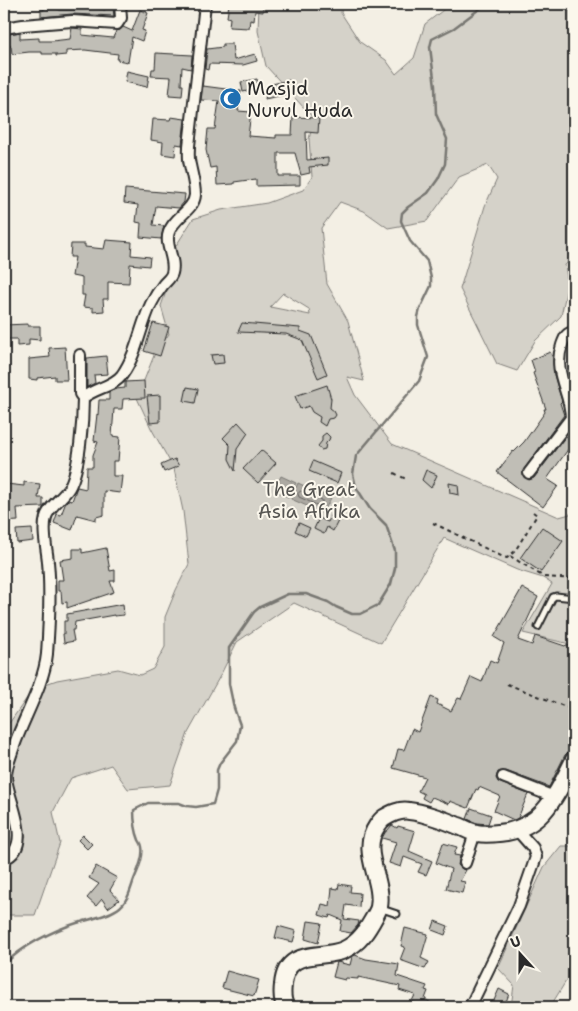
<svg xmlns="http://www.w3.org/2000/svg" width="578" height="1011" viewBox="0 0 578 1011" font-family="'Shantell Sans',sans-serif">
  <rect width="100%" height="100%" fill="#f3efe4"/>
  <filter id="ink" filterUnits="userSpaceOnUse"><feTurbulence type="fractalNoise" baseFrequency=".02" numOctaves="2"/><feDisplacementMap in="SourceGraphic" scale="10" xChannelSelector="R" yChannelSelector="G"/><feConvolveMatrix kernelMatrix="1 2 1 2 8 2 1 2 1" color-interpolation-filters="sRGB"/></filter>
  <g filter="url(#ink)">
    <path fill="#d5d2c9" stroke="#807e7a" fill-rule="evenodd" d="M259,4h83l-1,9 19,29 26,18 10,14 18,-16 11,-34 26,-20h123v253l-9,8 3,19 -7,32 -26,25 -18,30 -20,-7 -37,-75 25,-83 12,-27 -9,-14 -29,12 -32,44 -39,7 -24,-17 -24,-9 -19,26 6,56 21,37 16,60 -17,-4 8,18 37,49 167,73 15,-4v132l-51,-12 29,-49 -9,-6 -26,-8 -73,-32 -63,105 -87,-40 -57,39 -17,34 -32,57 -18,52 -42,4 -17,-24 -40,13 -18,34 7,31 -25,72h-31v-56l8,-4 14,-19 -19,-26 6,-32 -6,-17h-3v-36l6,-3 24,-34 23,-8 61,-11 22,6 13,-6 12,-22v-30l11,-27 13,-26 -6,-53 -9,-42 -23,-41 -14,-30 18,-45 14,-19 -8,-28 7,-20 4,-34 21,-33 28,-9 46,-7 36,-13 9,-13 -3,-38 5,-20 -48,-53 -8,-35zM283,293l26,16 1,6 -40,-8z
      M561,846h13v133l-8,2 -16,26h-39l3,-22 -16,-17 46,-101z"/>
    <path fill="#aca9a2" stroke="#787772" d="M281,476l15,7 -8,14 -14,-7z
      M298,483l33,15 -8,15 -32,-14z"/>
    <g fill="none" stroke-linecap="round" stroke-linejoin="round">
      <path stroke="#5f5d5b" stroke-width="1" d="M301,491l21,9v5l-3,1 -20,-9 -1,-3z"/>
      <path stroke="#787772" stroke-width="2.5" d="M4,965c16,-18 50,-35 73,-42 13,-4 32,-7 43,-16 9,-7 11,-21 15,-30 4,-9 9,-21 7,-30 0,-3 -2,-5 -3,-7 -4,-10 -5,-20 -5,-30l14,-7h31l8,3 9,1 17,-3 4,-14v-20l3,-7 17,-22 3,-16 -6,-17 -5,-24v-36l25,-36 6,-5 28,-13h18l22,8 8,5 16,7h8l18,-9 13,-21 4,-16v-17l-9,-26 -16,-16 -14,-22 -3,-13 3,-18 63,-75 9,-24 -10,-32v-8l2,-8 11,-23v-8l-4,-17 -17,-20 -9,-20 1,-8 6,-6 20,-14 10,-14 7,-15 2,-25 -11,-25 -1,-28 -5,-39 2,-8 22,-11 32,-24"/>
    </g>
    <path fill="#c0beb6" stroke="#2b2b2b" d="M43,4h14v5l3,1h16l1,-6h9v2l19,4 1,-4 7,2 1,8 -42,-2 -31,3v-7h3z
      M229,4h34v8l-8,-1 -1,10 -4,-1 -1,8 -20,-1 1,-9 -3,-1z
      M140,10l8,3 -6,17 3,1 -3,10 -10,-4 -4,25 -11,-2 1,-6 -33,-4 -19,1v4l-10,1v-2h-14v-2h-13l-17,2 -1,-8h-7v-11l16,-3v7l19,-1v3h13l18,-2 2,-11 10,1v6l31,3 3,-7 4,-1 3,-3 9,4z
      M223,44h9l2,16 21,-6 2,7 -14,4 -34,-1 -1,6 -3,-1 2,-20 16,-2z
      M156,53l36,2 -1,14 -9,-2 -1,18h2l-1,11 -13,-1 2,-18 -20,-1 1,-7h3z
      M127,71l22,5 -2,11 -22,-5z
      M257,79l2,9 -16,4 -2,-10z
      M289,80l3,13 -27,6 3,-14z
      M203,86l38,5 -3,20 13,1 -3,24 28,2v-3h16l1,-18 26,1 -1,15 -12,-1 1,28 21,-2v7l-19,2 1,6 -9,2 -6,-22h-17v23h22v9l-44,1v-7l-22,3v2l-17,1 -1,-18 -6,1 -4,-18 2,-21h7l4,-28 -18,-1z
      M171,117l14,2 -3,26 -6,-1 -1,12 -13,-2 1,-12 -12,-2 2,-21 17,1z
      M125,189l60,5 -1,8 -5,6 -23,-2 -3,19 11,1 -3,13 -21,-2 1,-14 -5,-1 2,-17 -14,-2z
      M106,240l26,2 -1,13 19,2 -1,9 -19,-2 -1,19 -21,-1v17h-5l1,12 -11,1v-4l-10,-1 2,-12h-3v-17l-10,-2 3,-19h-5l1,-13h14v3l19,2z
      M153,323l16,4 -9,29 -16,-5z
      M242,323l58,5v3l11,4 16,39 -9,4 -16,-38 -16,-6 -48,-2z
      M28,324v2h12v14l-11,-1v6l-12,1v-7h-13v-14z
      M65,347l2,33h-12v-4l-18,2v2l-8,-1v-20l21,-2 -1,-9z
      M550,352l3,6 1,17 8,26 -2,2 4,12 -40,54 -1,7 6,4 5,-2 32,-42 8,5 -27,38 11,7 -15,21 -46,-35 16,-21 1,1 10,-10 21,-30 -1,-3h2l-13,-36 2,-1 -4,-12z
      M223,354l1,9 -11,1 -2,-9z
      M106,356l2,18 -14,1 1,8 -8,4v-29z
      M144,381l1,17 -22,1 -1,10h-8l-2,27 8,1 -2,24h-5v15h9l-2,17 -16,-2v24l-8,2v3l-19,-5 -5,15 -18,-7 3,-9 4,1 5,-13 2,-2 4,1 5,-14 9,2 1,-22h6v-12l5,-13 -4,-1 3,-27 1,1 1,-15h10v-8l7,-3 9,-1v-6z
      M327,385l4,14 -1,9 4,3 2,4 -2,3 -6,1 -3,7 -6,-4 1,-5 -8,-5 -3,-6 -9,3 -5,-13z
      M187,387l11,2 -3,14 -11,-2z
      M160,395v27l-10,1 -3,-27z
      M238,422l10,11 -11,16 -2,22 -6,-12 1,-14 -7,-7z
      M326,433l4,4 -1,3 -3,3 -1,6 -4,1 -3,-4 4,-5v-5z
      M261,450l15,13 -18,20 -15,-14z
      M175,459l4,7 -15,6 -3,-7z
      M313,461l28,12 -4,10 -28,-12z
      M426,470l11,5 -6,13 -9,-8z
      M24,482l16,2 -2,14h5v9l-26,1 1,13 -14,1v-26h1l1,-12 18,2z
      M449,483l9,2 1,10 -9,-2z
      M335,508l8,3 -10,20 -6,-4 -3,7 -10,-5 5,-11 9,4z
      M299,523l11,5 -4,8 -11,-5z
      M542,527l21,14 -22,31 -21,-14z
      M32,529l1,12 -16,2 -1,-13z
      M106,548l4,23 5,-1v11h-5l4,11 -47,16v-6l-5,1 -1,-12h-3v-11h5l-3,-20 13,-2v-9h9v4z
      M522,588l16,9 -20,43 14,5 3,-9 30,10 1,-1 8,2v57l-4,9 4,1v36l-5,1 -4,4 -16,32 -43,-16 -8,1 -2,6 2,4 30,12 -10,24 -4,2 -20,-9 6,-15 -21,-9 -1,3 -2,-1 -8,19 -18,-7 -1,3 -17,-7 -3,5 -7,-4 2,-4 -6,-3 7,-14 -32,-9 5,-19 6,1 8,-21 6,3 13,-35 7,3 -1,4 14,7 7,-13 3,1 10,-22 11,5 8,-22 7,3 7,-20 -10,-6z
      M123,604l1,11 -10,1v-1l-39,7 -1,8h-2l2,11 -10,2 -1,-9h1v-13h3v-7z
      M471,808l20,7 -3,9 -11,-1 -10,-4z
      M392,825l5,3 1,-2 17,5 -6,20 23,10 -6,14 -8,-3 4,-8 -18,-7 -3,10 -12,-4 7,-21 -14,-4 4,-7h1z
      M83,835l9,9 -5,5 -9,-9z
      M443,843l14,4 -3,8 6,1 -2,9 4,4 4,1 -6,11 5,1 -3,11 -16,-4 5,-20 -15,-6z
      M96,866l21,12 -7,12 9,10 -11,8 -6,-9 -6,7 -9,-8 12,-14 -10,-6z
      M339,884l12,2 -1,6 10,1 -1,14 -13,-2 -2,14 15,2 -1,4 -7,8 -11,-2 2,-11 -12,-5 -1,3 -10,-3 3,-11 8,2 2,-18 6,1z
      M308,921l14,2 -4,20 -13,-4z
      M435,921l13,5 -3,9 -13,-5z
      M278,926l18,5 -3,11 -18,-4z
      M405,928l23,6 -7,24 8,4 -4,7 -25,-9 5,-13 -4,-1z
      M355,955l11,4 33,5 -2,12 30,10 -2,4 3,1 -3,8 12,8h-24l1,-5 -2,-1 3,-6 -16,-5 1,-4 -42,-9v2l-12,-1 -1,2 -12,-3 4,-15 13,3 2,-8z
      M227,971l32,9 -5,16 -32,-8z
      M499,989l10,5 -5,13 -12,-2z"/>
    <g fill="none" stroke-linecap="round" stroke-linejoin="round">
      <defs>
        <path id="service" d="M538,627l15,-30 3,-1 18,2
          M382,909l15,5"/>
        <path id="minor" d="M4,28l19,-3 49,-4 45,3 4,-6 -1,-14
          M80,355v39l3,4
          M529,473l42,-55c0,-26 -19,-45 -9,-73 3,-8 4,-12 12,-13
          M503,777l51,20
          M4,859c32,-13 2,-61 2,-83 0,-10 5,-20 8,-30 10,-29 30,-62 33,-92 2,-30 4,-62 1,-92 -1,-13 -6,-31 -2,-45 3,-11 17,-19 23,-29 11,-19 14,-68 14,-90 11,-10 30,-11 39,-23 15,-21 18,-48 29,-71 3,-6 8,-14 12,-19 3,-4 8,-7 9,-12 4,-14 -8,-28 -3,-41 5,-15 25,-22 26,-37 0,-10 -3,-20 -5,-30 -2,-6 -1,-12 -1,-19l16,-142
          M465,863l10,-30
          M470,1007l49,-101 17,-49 -3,-9 -16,-18"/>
        <path id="primary" d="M286,1007c-4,-6 -4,-14 -3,-22 3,-38 37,-25 61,-35 6,-3 14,-9 18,-14 4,-4 16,-24 17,-29 5,-28 -20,-55 -2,-81 2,-3 4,-6 7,-8 7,-4 16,-9 25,-7 12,1 36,9 47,14 7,2 14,7 21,8 11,2 20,0 30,-1 14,-3 26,-9 36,-20 13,-14 22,-34 31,-52"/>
      </defs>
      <use href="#service" stroke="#2b2b2b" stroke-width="9"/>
      <use href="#minor" stroke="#2b2b2b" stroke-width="14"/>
      <use href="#primary" stroke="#2b2b2b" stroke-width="20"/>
      <path stroke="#2b2b2b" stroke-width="2" stroke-dasharray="4 4" stroke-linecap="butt" d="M394,473l12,6
        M433,523l70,34 4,1 8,-7 22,-36 -4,-3
        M510,556l34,21 30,2
        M507,684l67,26"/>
      <use href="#service" stroke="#fbf7ec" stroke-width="5"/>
      <use href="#minor" stroke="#fbf7ec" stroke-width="10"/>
      <use href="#primary" stroke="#fbf7ec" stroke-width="16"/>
    </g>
  </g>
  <defs>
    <symbol id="mosque-disc" viewBox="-11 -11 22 22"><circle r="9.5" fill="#1f6fb2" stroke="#fbf7ec"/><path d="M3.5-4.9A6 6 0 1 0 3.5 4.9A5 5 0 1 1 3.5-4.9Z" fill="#fff"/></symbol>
  </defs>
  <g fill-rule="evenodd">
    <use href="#mosque-disc" x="218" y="86" width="25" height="25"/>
  </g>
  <g text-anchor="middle" stroke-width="4" stroke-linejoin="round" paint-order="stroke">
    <g font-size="19" fill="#2b2b2b" stroke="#fbf7ec" text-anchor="start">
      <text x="247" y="95">Masjid<tspan x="247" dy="22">Nurul Huda</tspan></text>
    </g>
    <g font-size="19" fill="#565552" stroke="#fbf7ec">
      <text x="309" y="496">The Great<tspan x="309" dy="22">Asia Afrika</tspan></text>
    </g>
  </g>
  <rect width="578" height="1011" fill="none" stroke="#fbf7ec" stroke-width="20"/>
  <rect x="10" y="10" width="558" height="991" fill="none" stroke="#2b2b2b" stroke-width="2" filter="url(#ink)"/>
  <g transform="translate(520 954) rotate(339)" stroke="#fbf7ec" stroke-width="4" paint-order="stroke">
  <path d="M0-4L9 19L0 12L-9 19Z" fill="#2b2b2b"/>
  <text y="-8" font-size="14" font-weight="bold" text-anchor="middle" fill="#2b2b2b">U</text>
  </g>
</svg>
